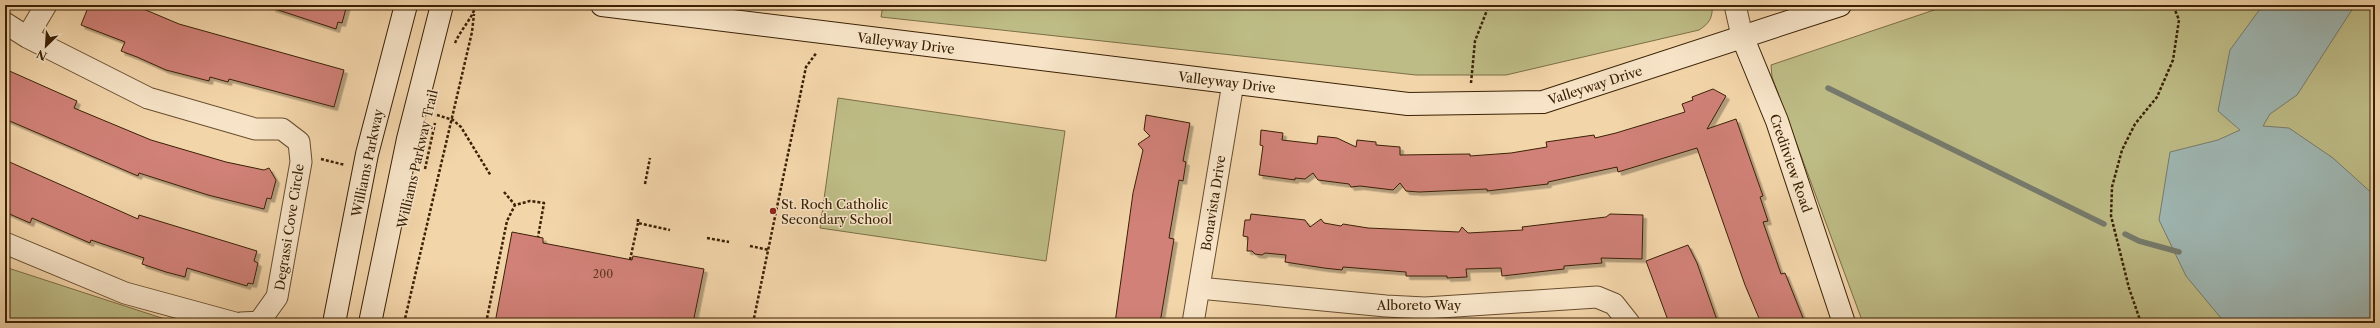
<svg xmlns="http://www.w3.org/2000/svg" width="2380" height="328" viewBox="0 0 2380 328" font-family="'Libre Caslon Text',serif">
  <defs>
    <filter id="shadow"><feDropShadow dx="3.5" dy="3.5" stdDeviation="0" flood-color="#0004"/></filter>
  </defs>
  <rect width="100%" height="100%" fill="#f3d5aa"/>
  <filter id="stains"><feTurbulence type="fractalNoise" baseFrequency=".005" numOctaves="4"/><feColorMatrix values="0 0 0 0 .2 0 0 0 0 .09 0 0 0 0 .02 0 0 0 .5 -.17"/></filter>
  <radialGradient id="worn" r=".72"><stop offset=".6" stop-color="#630" stop-opacity="0"/><stop offset="1" stop-color="#630" stop-opacity=".3"/></radialGradient>
  <path fill="#bebc86" stroke="#7c6e45" d="M883,5h829c1,12 -2,18 -13,25l-193,45h-90l-535,-58z
    M1949,5h426v318h-512l-91,-246 -1,-12z
    M838,98l227,33 -19,130 -226,-33z
    M5,267l172,56h-172z"/>
  <path fill="#9eb6b2" stroke="#767a6c" d="M2263,5h92l-58,90 -27,19 -7,12 26,2 44,30 42,38v127h-150l-39,-47 -27,-56 11,-68 48,-12 22,-10 -22,-19 12,-61z"/>
  <g fill="none" stroke-linecap="round" stroke-linejoin="round">
    <path stroke="#767a6c" stroke-width="5.5" d="M1828,88l276,136
      M2125,234l14,7 40,11"/>
  </g>
  <path fill="#d18178" stroke="#3a2104" filter="url(#shadow)" d="M89,5h45l45,19 165,46 -10,37 -105,-28 -1,3 -18,-5 -1,4 -43,-11 -29,-13 -16,-6 4,-9 -44,-17z
    M273,5h74l-5,18 -4,-1 -2,7 -64,-21z
    M5,69l72,32 -3,7 77,32 75,22 38,8 5,-2 7,12 -5,19 -4,-1 -3,11 -56,-14 -69,-22 -1,3 -133,-57z
    M1713,89l13,7 -19,33 29,-10 27,77 -3,1 8,24 -5,1 18,52 4,-1 20,50h-44l-16,-38 -48,-137 -79,24 -1,-5 -69,15v2l-61,7v-2l-68,3 -13,-1 -6,-8 -7,7 -33,-4 -9,1 -2,-3 -31,-4 -5,-7 -8,6 -10,-1v2l-36,-5 4,-29 -3,-1 1,-15 22,3 -1,7 35,4 1,-8 19,2 19,9 1,-7 19,2v3l24,2v8l70,-1v2l41,-3 36,-6 -1,-5 48,-7 1,3 21,-5 69,-21 -3,-8 11,-4 -1,-3z
    M1146,115l44,8 -7,38 3,1 -3,19 -4,-1 -10,58 5,1 -14,84h-45l18,-130 10,-43 -5,-6 12,-8 -6,-6z
    M5,160l133,59 1,-4 118,36 -3,10 4,2 -5,21 -5,-1 -1,3 -60,-18 -2,9 -19,-5 -24,-8 2,-6 -53,-18 -1,3 -58,-25 -2,5 -25,-11z
    M1251,214l54,6 5,7 11,-8 3,4 17,3 2,-2 25,4 91,4 3,-5 6,6 55,-3 -1,-3 84,-10 4,-3 33,1 -1,44 -41,-1 1,5 -38,3v3l-62,7 -1,-8 -35,1 1,8 -20,1v-2h-41v-4l-63,-5 -1,3 -18,-2 -39,-6 1,-7 -21,-2 -3,2 -7,-1 -3,-3h-5l1,-14 -5,-1 2,-16h5z
    M512,232l31,6v5l89,17 1,-4 71,13 -11,54h-198z
    M1688,245l9,18 21,60h-49l-23,-62z"/>
  <g fill="none" stroke-linecap="round" stroke-linejoin="round">
    <defs>
      <path id="street" d="M1735,5l7,31
        M5,23l22,14 121,61 107,31h27l17,13 2,20 -24,135 -18,25 -18,1
        M27,37l19,-32
        M5,243l120,50 110,30
        M1199,288l187,18 39,2 172,-11 17,7 15,19
        M1193,323l40,-240"/>
      <path id="secondary" d="M602,5l806,99 135,-2 297,-97
        M1742,36l35,85 67,202
        M334,323l33,-169 39,-149
        M370,323l38,-184 34,-134"/>
    </defs>
    <use href="#street" stroke="#684e2e" stroke-width="23"/>
    <use href="#secondary" stroke="#3a2104" stroke-width="24"/>
    <path stroke="#3a2104" stroke-width="2.5" stroke-dasharray="3 2" stroke-linecap="butt" d="M455,43c6,-14 17,-24 21,-38
      M1471,83l4,-42 14,-36
      M437,115l16,5 8,7 30,49
      M321,159l24,6
      M425,169l10,-46
      M645,184l5,-26
      M504,192l11,13
      M638,219v4l32,7
      M707,238l22,4
      M750,246l19,4
      M630,260l8,-37
      M286,320l13,3
      M404,323l68,-291 2,-18
      M486,323l21,-102 8,-16 15,-4 14,2 -6,34
      M753,323l53,-256 11,-15
      M2141,323l-12,-35 -18,-72 1,-29 10,-37 13,-26 22,-27 16,-37 6,-40 -6,-15"/>
    <use href="#street" stroke="#f7e4c8" stroke-width="21"/>
    <use href="#secondary" stroke="#f7e4c8" stroke-width="22"/>
  </g>
  <circle fill="#8f2418" stroke="#f7e4c8" stroke-width="1.5" cx="773" cy="211" r="4"/>
  <g text-anchor="middle" stroke-width="3" stroke-linejoin="round" paint-order="stroke">
    <g font-size="11" fill="#603921">
      <text x="603" y="278">200</text>
    </g>
    <g font-size="13" fill="#3a2104" stroke="#f7e4c8">
      <text transform="translate(906 43) rotate(7)" y="5">Valleyway Drive</text>
      <text transform="translate(1227 82) rotate(7)" y="5">Valleyway Drive</text>
      <text transform="translate(1595 85) rotate(-18)" y="5">Valleyway Drive</text>
      <text transform="translate(417 159) rotate(-77)" y="5">Williams Parkway Trail</text>
      <text transform="translate(367 163) rotate(-78)" y="5">Williams Parkway</text>
      <text transform="translate(1791 163) rotate(71)" y="5">Creditview Road</text>
      <text transform="translate(1213 203) rotate(-81)" y="5">Bonavista Drive</text>
      <text transform="translate(289 227) rotate(-81)" y="5">Degrassi Cove Circle</text>
      <text x="1419" y="310">Alboreto Way</text>
    </g>
    <g font-size="13" fill="#3a2104" stroke="#f7e4c8" text-anchor="start">
      <text x="781" y="209">St. Roch Catholic<tspan x="781" dy="15">Secondary School</tspan></text>
    </g>
  </g>
  <rect width="2380" height="328" fill="none" stroke="#f3d5aa" stroke-width="20"/>
  <rect x="6" y="6" width="2368" height="316" fill="none" stroke="#3a2104" stroke-width="2"/>
  <rect x="10" y="10" width="2360" height="308" fill="none" stroke="#3a2104"/>
  <g transform="translate(46 46) rotate(205)" stroke="#f7e4c8" stroke-width="3" paint-order="stroke">
  <path d="M0-3L7 15L0 10L-7 15Z" fill="#3a2104"/>
  <text y="-6" font-size="11" font-weight="bold" text-anchor="middle" fill="#3a2104">N</text>
  </g>
  <rect width="100%" height="100%" filter="url(#stains)"/>
  <rect width="100%" height="100%" fill="url(#worn)"/>
</svg>
